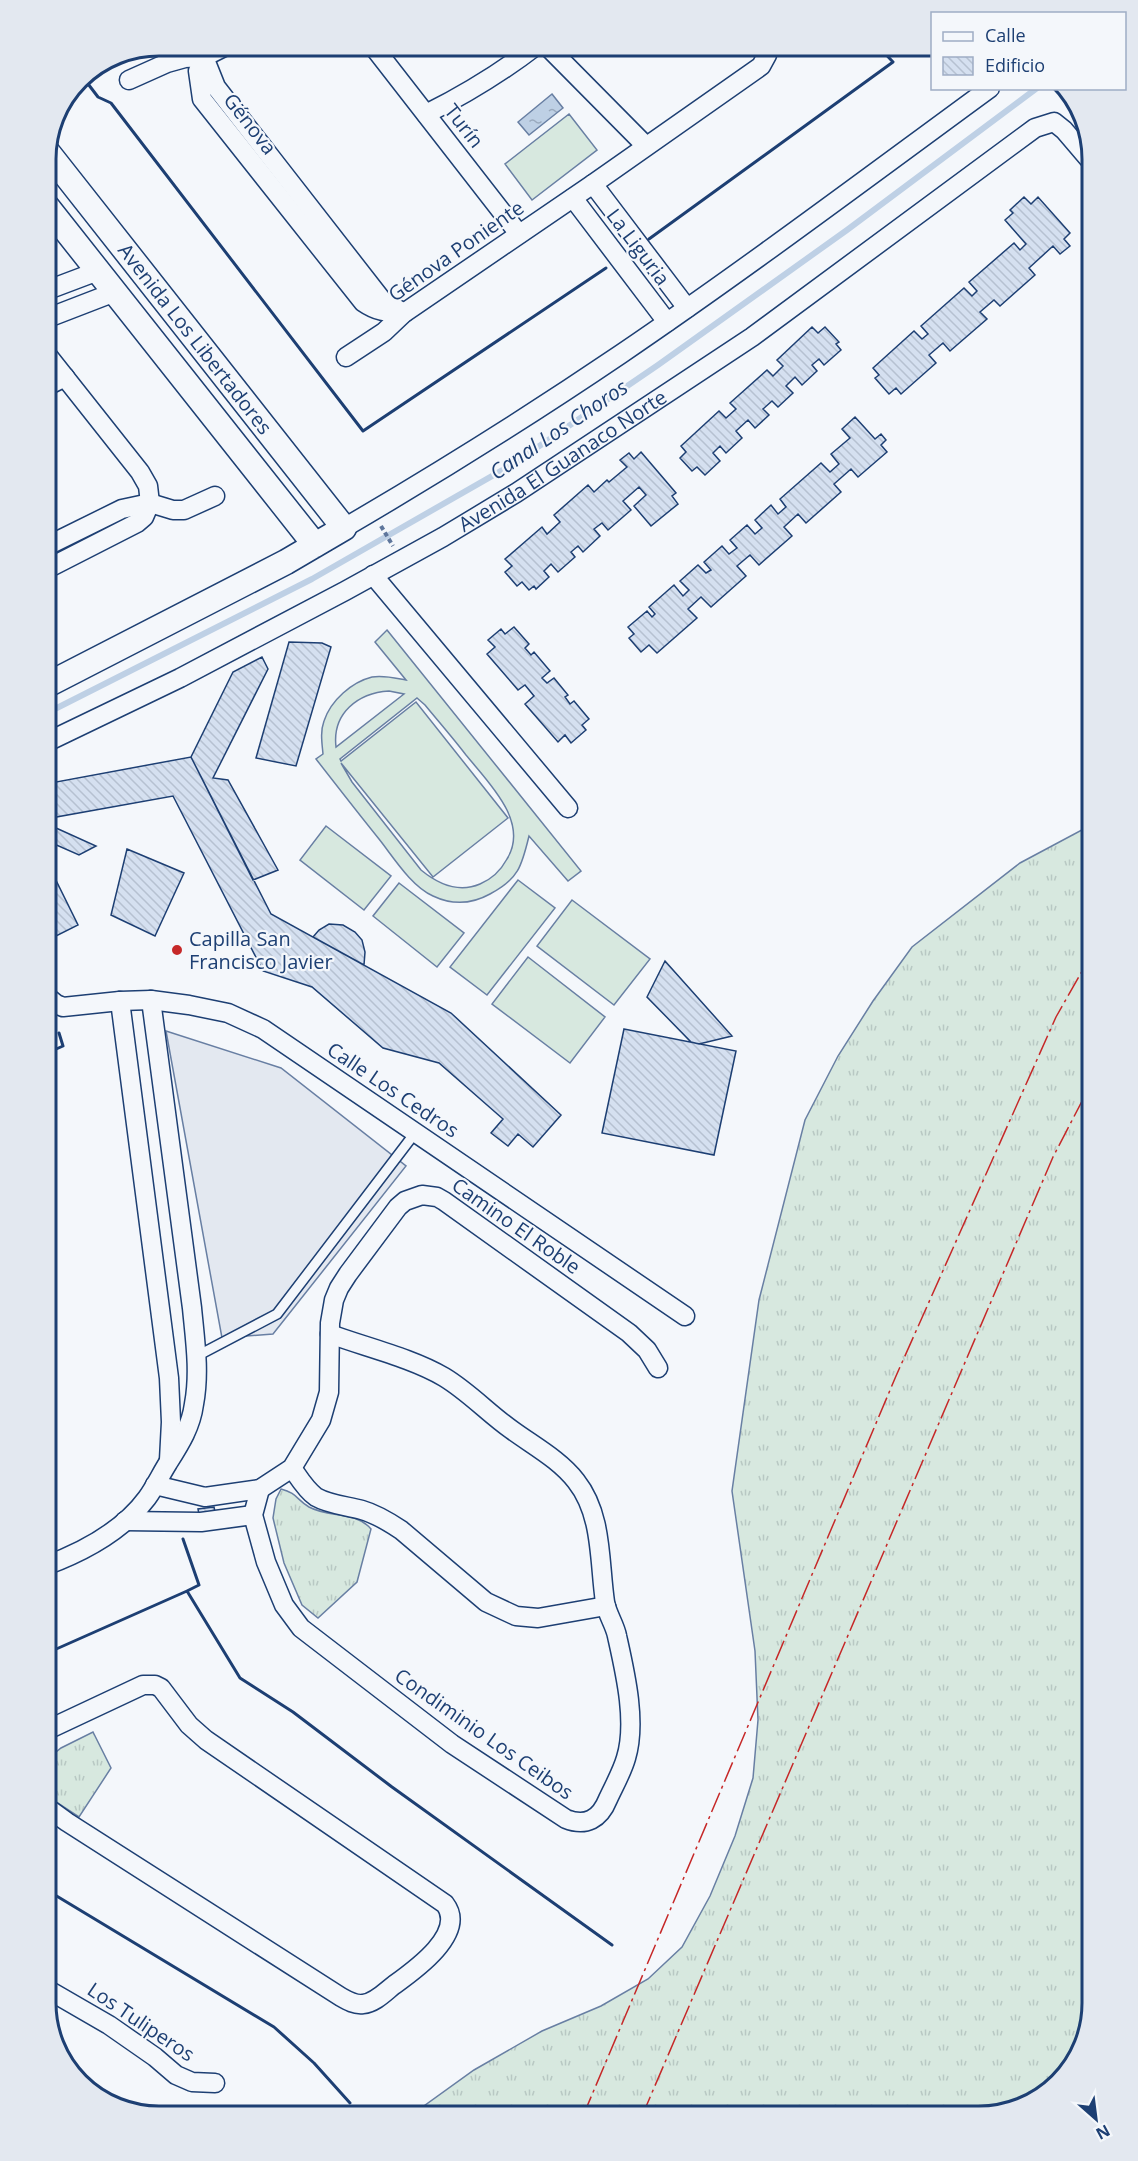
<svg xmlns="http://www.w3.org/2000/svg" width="1138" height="2161" viewBox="0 0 1138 2161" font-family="'Open Sans',sans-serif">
  <defs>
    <pattern id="grass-tufts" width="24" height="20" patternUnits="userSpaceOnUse" patternTransform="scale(1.5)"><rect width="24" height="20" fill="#d7e8df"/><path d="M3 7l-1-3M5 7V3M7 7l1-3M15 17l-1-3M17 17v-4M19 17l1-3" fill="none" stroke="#b8c8c3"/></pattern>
    <pattern id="water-ripples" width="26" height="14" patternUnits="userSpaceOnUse" patternTransform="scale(1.5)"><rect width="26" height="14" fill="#bed0e5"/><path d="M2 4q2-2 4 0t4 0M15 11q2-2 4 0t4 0" fill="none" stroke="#9aaabe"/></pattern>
    <pattern id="building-back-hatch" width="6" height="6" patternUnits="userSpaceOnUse" patternTransform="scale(1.5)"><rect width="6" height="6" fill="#d5e0f0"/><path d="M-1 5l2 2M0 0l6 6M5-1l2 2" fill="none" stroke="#b6c1d1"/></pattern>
  </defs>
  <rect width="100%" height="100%" fill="#f4f7fb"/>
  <path fill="url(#grass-tufts)" stroke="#687fa3" stroke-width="1.5" d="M1093,824v1179l-19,63 -51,41 -43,9h-570l64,-46 68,-39 59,-25 47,-27 34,-32 28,-51 25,-60 18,-58 5,-58 -3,-69 -23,-160 27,-191 46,-180 33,-64 35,-55 39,-54 108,-84z
    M281,1489c16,4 16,11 28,18 20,11 47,4 62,22l-14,53 -39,36 -16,-13 -18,-42 -11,-45 3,-19z
    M93,1732l18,36 -32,49 -29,-19 -5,-7v-30l16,-13z"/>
  <path fill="#d7e8df" stroke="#687fa3" stroke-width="1.5" fill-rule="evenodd" d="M569,114l28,36 -65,50 -27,-36z
    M387,630l194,241 -13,10 -39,-45c-7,29 -10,43 -39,58 -18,10 -38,11 -57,2 -22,-10 -39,-38 -54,-57 -21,-26 -42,-53 -63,-80l7,-5c-1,-11 -3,-22 1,-33 7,-21 28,-39 48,-44 12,-2 23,1 34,3l-31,-38zM389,691l15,3 -68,53c-4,-34 22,-54 53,-56zM417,698l8,7c14,17 28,33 41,50 22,27 64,67 41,104 -6,11 -15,20 -27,25 -21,9 -42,0 -59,-14l-69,-88 -11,-19 92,114 75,-59 -92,-116 -75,59 -1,-2z
    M326,826l65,50 -27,34 -64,-50z
    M518,880l37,28 -68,87 -37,-28z
    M399,883l65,50 -27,34 -64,-51z
    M572,900l78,59 -36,46 -77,-59z
    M528,957l77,60 -35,46 -78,-59z"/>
  <path fill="#e3e8f0" stroke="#687fa3" stroke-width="1.5" d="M166,1031l115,37 125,98 -133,168 -51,4z"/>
  <path fill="url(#water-ripples)" stroke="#687fa3" stroke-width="1.5" d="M552,94l11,14 -34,27 -11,-13z"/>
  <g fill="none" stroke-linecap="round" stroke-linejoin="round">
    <path stroke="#bed0e5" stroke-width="6" d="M45,714l267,-135 201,-115 145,-99 189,-135 190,-142"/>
  </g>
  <path fill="url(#building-back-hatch)" stroke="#1d3f73" stroke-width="1.5" d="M1024,197l7,7 7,-7 32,36 -6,6 6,7 -10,8 -7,-8 -24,22 6,7 -35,31 -6,-6 -14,12 7,7 -37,32 -7,-8 -14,12 7,8 -35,31 -5,-6 -7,6 -14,-16 4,-3 -6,-7 41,-37 8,8 6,-5 -7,-8 43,-38 8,8 5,-5 -8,-9 45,-39 6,7 6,-6 -21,-24 8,-7 -3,-3z
    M812,327l6,6 7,-6 14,15 -3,2 5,6 -17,15 -5,-6 -7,6 5,6 -15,14 -7,-8 -9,9 7,7 -15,14 -6,-6 -9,8 6,6 -14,13 -7,-8 -12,11 6,7 -16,15 -6,-7 -7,7 7,8 -15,14 -8,-8 -5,4 -12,-13 6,-6 -5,-6 38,-35 7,7 10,-9 -6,-6 37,-33 6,6 10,-10 -6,-6z
    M855,417l20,22 6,-5 5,6 -5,5 6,7 -29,25 -7,-8 -17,15 7,8 -35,31 -8,-9 -14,13 8,9 -33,29 -9,-10 -13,11 9,10 -35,31 -10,-10 -13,12 9,9 -40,35 -8,-8 -8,7 -12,-14 5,-4 -6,-7 19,-16 5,6 3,-3 -6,-7 25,-22 9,11 6,-6 -9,-9 18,-16 8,8 5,-3 -7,-8 18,-16 7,8 8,-6 -7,-8 17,-15 8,9 7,-6 -7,-8 16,-15 7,9 8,-7 -6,-8 41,-36 9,9 9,-8 -8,-10 19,-16 -8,-9z
    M641,452l35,41 -4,3 6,8 -27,22 -17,-20 12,-11 -7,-8 -16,14 8,9 -23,20 -6,-7 -8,6 6,7 -17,16 -5,-6 -7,6 4,5 -17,15 -7,-8 -7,7 5,6 -13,12 -2,-3 -5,4 -7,-8 -5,4 -12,-14 7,-6 -7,-7 37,-32 5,7 13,-12 -6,-7 34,-30 6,7 13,-12 2,2 18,-15 -7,-7 9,-7 5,6z
    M514,627l15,17 -4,4 6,7 3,-3 16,19 -8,7 5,5 7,-5 14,17 -3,2 5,7 4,-3 15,18 -7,6 4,5 -15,13 -6,-8 -7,7 -33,-38 9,-8 -9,-11 -7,5 -31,-36 8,-7 -7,-7 13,-11 4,5z
    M289,642l33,1 9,4 -35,119 -40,-8z
    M262,657l6,12 -55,109 15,2 50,90 -25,10 -62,-123 42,-85z
    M191,757l80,157 180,99 110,102 -28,32 -15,-13 -10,12 -17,-13 12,-14 -64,-56 -56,-15 -71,-61 -49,-16 -90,-175 -128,23v-35z
    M45,823l51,23 -17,9 -34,-15z
    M127,849l57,24 -29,63 -44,-21z
    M45,858l33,67 -28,14 -5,-10z
    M329,924l14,1 12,7 7,8 3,12 -1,13 -51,-28 6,-7z
    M665,961l67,75 -33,8 -8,-2 -44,-45z
    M624,1029l112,22 -22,104 -112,-22z
    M214,1507l2,10 -16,3 -2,-11z"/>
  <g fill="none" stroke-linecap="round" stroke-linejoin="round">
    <defs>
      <path id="lane" d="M197,1356l80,-42 138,-181"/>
      <g id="street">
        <path d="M372,45l147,189"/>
        <path d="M546,45l100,101"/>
        <path d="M204,57l-6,14 4,28 161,203c13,9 24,11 41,11"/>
        <path d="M204,57l12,30 159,204 7,9 20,12"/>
        <path d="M129,80l38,-17 18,-5 19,-1 24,-12"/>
        <path d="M426,114c40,-20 76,-42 111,-69"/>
        <path d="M593,184l94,124"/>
        <path d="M573,198l94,124"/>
        <path d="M45,291l53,-20"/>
        <path d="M45,319l70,-27"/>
        <path d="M346,357l38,-25 20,-19 189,-129 168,-118 6,-11 2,-10"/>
        <path d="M45,387l20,-10"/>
        <path d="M344,528c94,-55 187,-113 277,-174 125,-85 246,-176 369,-266"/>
        <path d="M45,547l77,-38 28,-6 23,7h11l31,-14"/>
        <path d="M45,570l92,-47 7,-6 6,-14 -2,-17 -8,-14 -95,-120"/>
        <path d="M373,575l195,233"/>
        <path id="s1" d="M45,743l135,-65 165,-87 98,-54 73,-44 236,-156 283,-209 19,-6 10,8 29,34"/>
        <path d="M45,995l11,9 7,3 57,-6 31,-1 38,5 39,8 35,16 422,287"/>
        <path d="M120,1001l49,377 2,44 -2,38"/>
        <path d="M292,1468c7,10 14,22 24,29 14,8 32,9 46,13 14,4 27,12 39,20l85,72 30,14 22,2 68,-12"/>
        <path d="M155,1485l50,12 55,-8 32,-21 29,-48 8,-28 1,-69 4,-23 5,-12 9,-14 50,-67 7,-6 17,-6 15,2 7,4 185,132 18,17 11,18"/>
        <path d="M260,1489l-7,26 13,47 18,43 17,23 151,116 114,75c20,8 34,0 42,-20 6,-13 14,-27 18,-41 11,-36 -1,-86 -9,-122 -2,-11 -10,-22 -12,-34 -6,-40 -2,-87 -29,-121 -16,-21 -42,-35 -64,-51 -23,-16 -43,-38 -68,-53 -32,-19 -79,-30 -114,-43"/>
        <path d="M125,1521l76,1 52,-7"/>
        <path d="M45,1566c38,-14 77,-34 102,-68 8,-11 14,-24 21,-35 12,-19 23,-36 26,-59 6,-32 1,-64 -2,-96l-41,-308"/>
        <path d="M45,1806l22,16 274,175c7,4 14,8 22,7 12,-1 22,-12 31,-19 21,-15 73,-52 51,-81l-239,-164 -17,-15 -28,-37 -6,-3h-12l-98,46"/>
        <path d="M45,1988l64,37 46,32 21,18 16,7 23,1"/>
      </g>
      <path id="secondary" d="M45,204l270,341
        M45,686l241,-124 58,-34 -298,-378"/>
    </defs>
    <use href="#lane" stroke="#1d3f73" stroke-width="12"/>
    <use href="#street" stroke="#1d3f73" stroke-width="21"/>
    <use href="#secondary" stroke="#1d3f73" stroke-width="27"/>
    <path stroke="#5e769c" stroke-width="4" stroke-dasharray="4.5 3" stroke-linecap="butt" d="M381,526l12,20"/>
    <use href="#lane" stroke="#f4f7fb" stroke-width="9"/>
    <use href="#street" stroke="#f4f7fb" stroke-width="18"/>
    <use href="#secondary" stroke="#f4f7fb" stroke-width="24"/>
    <path stroke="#1d3f73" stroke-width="3" d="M82,76l16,21 13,6 252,328 243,-163
      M649,239l244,-177 -16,-17
      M45,1054l18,-8 -4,-13
      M183,1539l16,46 -12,6 53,87 53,34 99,75 220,158
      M45,1654l142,-63
      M45,1889l229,138 40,36 36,40"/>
    <path stroke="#c62828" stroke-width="1.5" stroke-dasharray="21 4.5 3 4.5" stroke-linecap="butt" d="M583,2116l313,-740 160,-359 37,-65
      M642,2116l411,-959 40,-77"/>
  </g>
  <circle fill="#c62828" stroke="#f4f7fb" stroke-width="2" cx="177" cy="950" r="6"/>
  <g text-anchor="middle" stroke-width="4.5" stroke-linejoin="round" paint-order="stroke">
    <g font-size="20" fill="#1d3f73" stroke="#f4f7fb">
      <text transform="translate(250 124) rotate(52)" y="7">Génova</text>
      <text transform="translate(464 126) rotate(52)" y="7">Turín</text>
      <text transform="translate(638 247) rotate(53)" y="7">La Liguria</text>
      <text transform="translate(456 251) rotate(-35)" y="7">Génova Poniente</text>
      <text transform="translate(195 339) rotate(52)" y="7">Avenida Los Libertadores</text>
      <text dy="7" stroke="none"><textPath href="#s1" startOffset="590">Avenida El Guanaco Norte</textPath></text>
      <text transform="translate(393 1090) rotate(34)" y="7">Calle Los Cedros</text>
      <text transform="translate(516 1226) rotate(35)" y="7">Camino El Roble</text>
      <text transform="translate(484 1734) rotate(35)" y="7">Condiminio Los Ceibos</text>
      <text transform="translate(141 2022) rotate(34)" y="7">Los Tuliperos</text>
    </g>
    <g font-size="20" fill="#1d3f73" stroke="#f4f7fb" text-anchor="start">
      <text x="189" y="946">Capilla San<tspan x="189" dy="23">Francisco Javier</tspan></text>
    </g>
    <g font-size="21" font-style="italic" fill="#1d3f73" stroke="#f4f7fb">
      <text transform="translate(559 430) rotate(-34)" y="7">Canal Los Choros</text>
    </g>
  </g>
  <path d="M0 0H1138V2161H0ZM159 56H979A103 103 0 0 1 1082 159V2003A103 103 0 0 1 979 2106H159A103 103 0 0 1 56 2003V159A103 103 0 0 1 159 56Z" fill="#e3e8f0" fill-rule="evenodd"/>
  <path fill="none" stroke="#1d3f73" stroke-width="3" d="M159 56H979A103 103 0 0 1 1082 159V2003A103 103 0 0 1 979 2106H159A103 103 0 0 1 56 2003V159A103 103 0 0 1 159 56Z"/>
  <rect x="931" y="12" width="195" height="78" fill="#f4f7fb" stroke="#9eadc5" stroke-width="1.5"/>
  <rect x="943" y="32" width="30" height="9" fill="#f4f7fb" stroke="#9eadc5" stroke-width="1.5"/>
  <text x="985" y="42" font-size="18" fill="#1d3f73">Calle</text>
  <rect x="943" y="57" width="30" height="18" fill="url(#building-back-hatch)" stroke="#9eadc5" stroke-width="1.5"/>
  <text x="985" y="72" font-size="18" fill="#1d3f73">Edificio</text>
  <g transform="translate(1096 2119) rotate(152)" stroke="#f4f7fb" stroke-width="4.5" paint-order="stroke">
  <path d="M0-4.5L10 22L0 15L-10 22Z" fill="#1d3f73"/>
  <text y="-9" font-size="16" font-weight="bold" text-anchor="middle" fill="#1d3f73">N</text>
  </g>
</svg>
